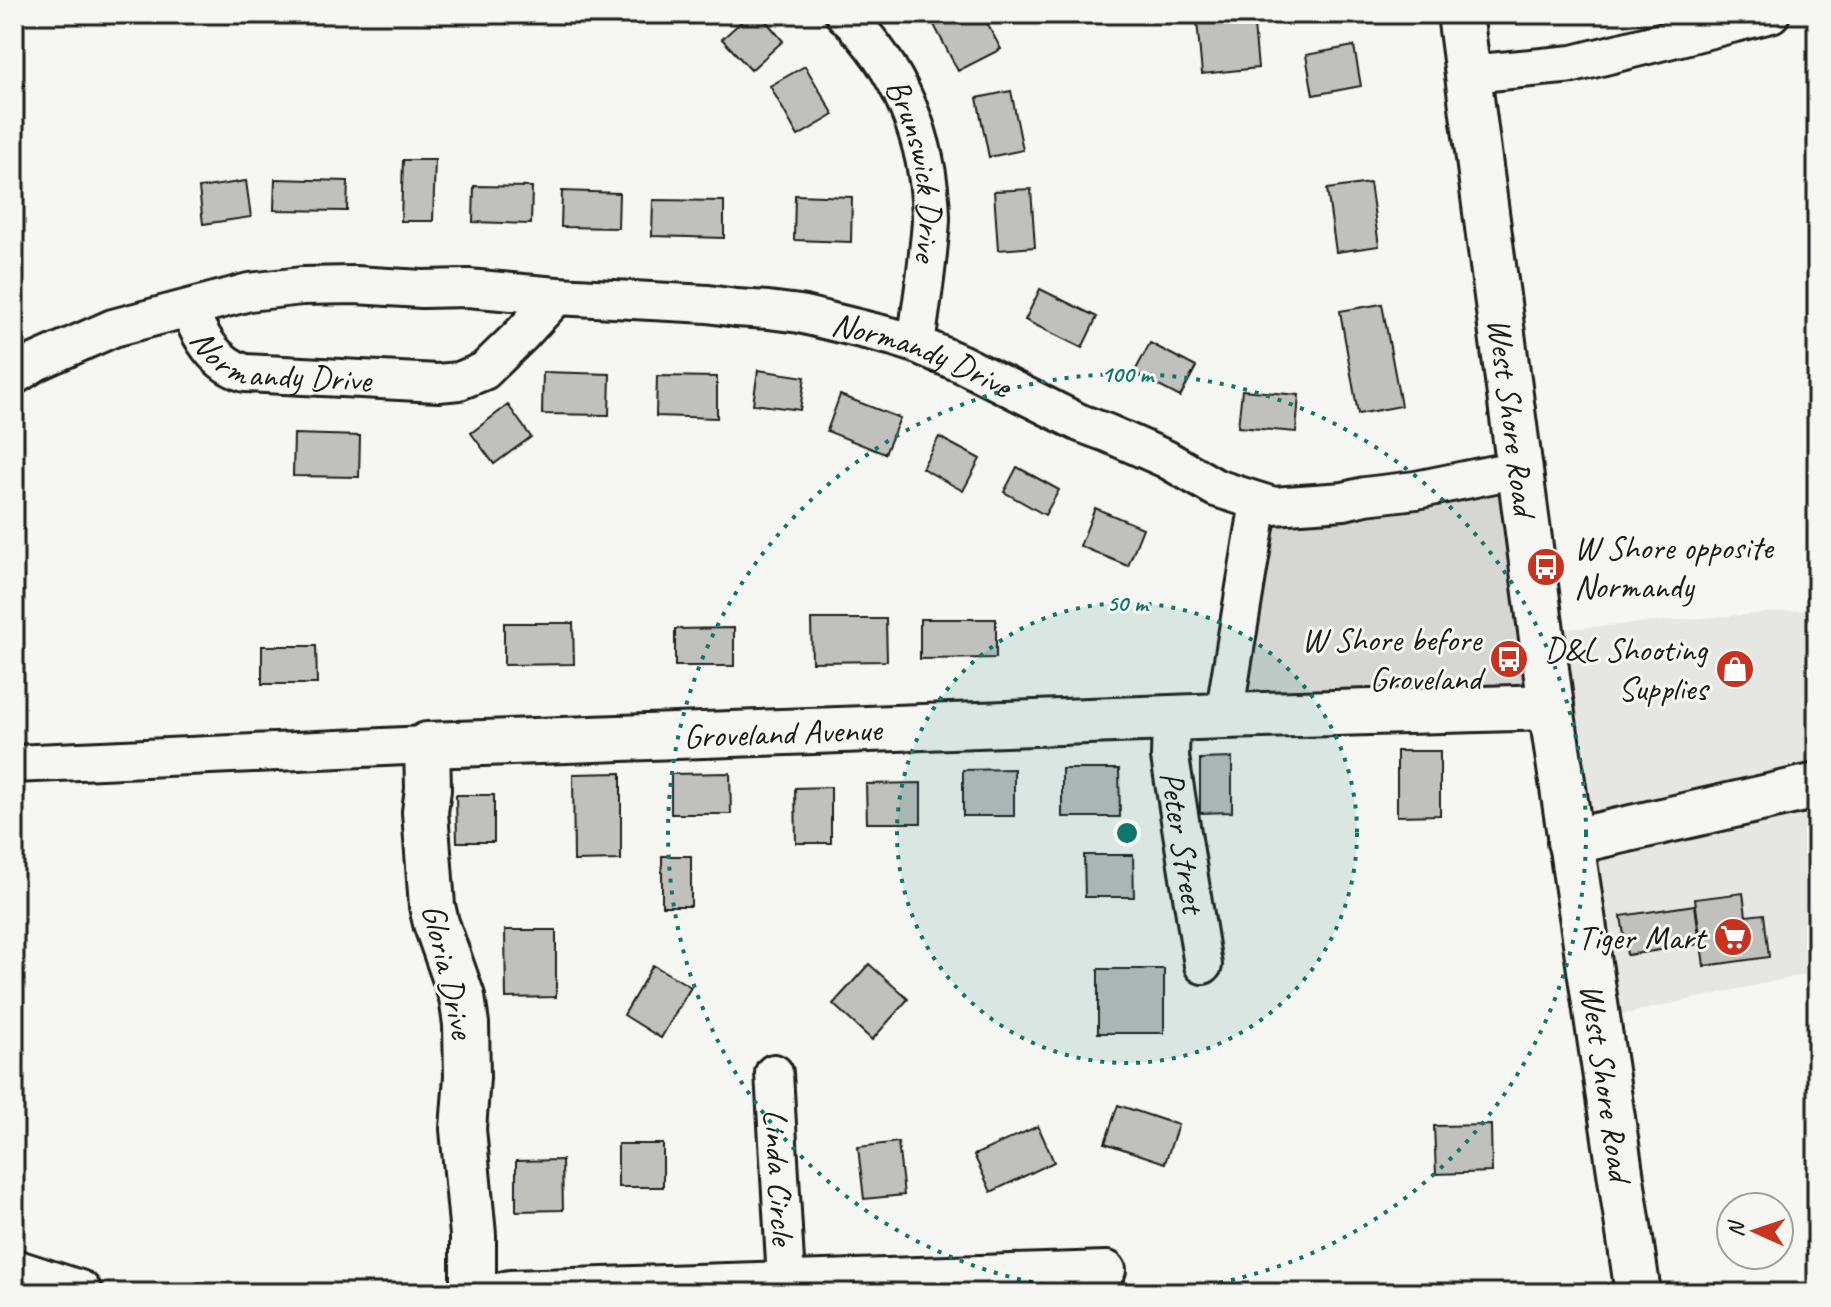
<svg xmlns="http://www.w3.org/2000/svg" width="1831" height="1307" viewBox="0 0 1831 1307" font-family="Caveat,sans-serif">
  <rect width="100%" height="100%" fill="#f6f6f2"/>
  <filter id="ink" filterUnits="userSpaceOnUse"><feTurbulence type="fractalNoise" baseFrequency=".0125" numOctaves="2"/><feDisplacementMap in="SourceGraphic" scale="16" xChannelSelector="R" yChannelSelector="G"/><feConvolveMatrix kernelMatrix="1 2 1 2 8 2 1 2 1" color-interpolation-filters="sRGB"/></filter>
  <g filter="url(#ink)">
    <path fill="#e6e6e2" d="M1817,609v363l-220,48 -56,-389z"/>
    <path fill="#d6d6d2" stroke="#797977" stroke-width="2" d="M1512,470l35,231 -315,14 24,-210z"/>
    <path fill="#c0c0bd" stroke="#1c1c1c" stroke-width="2" d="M750,14h10l23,27 -32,29 -29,-31z
      M945,14h37l19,35 -43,22 -26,-50z
      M1253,15l5,53 -56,6 -5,-53z
      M1354,46l7,40 -48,9 -7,-40z
      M805,66l29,49 -36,21 -28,-50z
      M1011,91l12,59 -34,7 -12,-59z
      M403,160h32l-2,61h-32z
      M275,179l73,2 -1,30 -73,-1z
      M246,181l5,36 -48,7 -4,-36z
      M1370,183l9,63 -43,6 -9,-63z
      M474,186l58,1 -1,37 -58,-2z
      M1031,189l4,58 -37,3 -4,-59z
      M562,191l57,2 -1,35 -57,-1z
      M795,195l57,2 -1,45 -57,-2z
      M653,200l71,1v37l-72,-2z
      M1040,289l57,28 -15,31 -57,-28z
      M1382,304l19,102 -43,8 -18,-103z
      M1150,343l46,24 -16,30 -46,-24z
      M758,370l47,7 -5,33 -47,-6z
      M543,372l67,2 -1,41 -67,-1z
      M657,376l60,1v41l-61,-2z
      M1242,390l57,5 -3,37 -58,-5z
      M840,395l60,23 -15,36 -58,-23z
      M508,405l23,32 -37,27 -23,-31z
      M294,434l66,2 -1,41 -66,-1z
      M939,437l41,22 -17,32 -41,-23z
      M1017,467l42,23 -14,25 -41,-23z
      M1095,508l48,20 -15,38 -48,-20z
      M811,619h75l1,42 -75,1z
      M920,619h76v39l-76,1z
      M504,623h69l1,41 -70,1z
      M734,628v38h-59v-37z
      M262,646h54l1,38h-55z
      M1397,751h43v64l-43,1z
      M1232,758v54l-32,1v-54z
      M1014,769v47h-51v-46z
      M1062,769h57l1,48h-58z
      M621,773v87l-47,1 -1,-87z
      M730,773l1,41h-60v-40z
      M921,783v40h-54l-1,-39z
      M831,787v56h-35l-1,-55z
      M456,795h38v47h-37z
      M1084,855h49l1,42h-49z
      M662,856h29v50h-29z
      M1743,893l3,23 18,-2 5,43 -65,9 -9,-67z
      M1695,905l5,39 -73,11 -6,-39z
      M505,930h51v67l-50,1z
      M869,964l39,35 -36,41 -39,-36z
      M653,965l38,22 -30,51 -37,-23z
      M1098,969h66v64h-66z
      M1118,1105l60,20 -13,38 -60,-20z
      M1491,1125l1,47 -56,2 -2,-48z
      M1038,1126l16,36 -63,30 -17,-37z
      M898,1142l6,53 -40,4 -6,-52z
      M618,1144h45v43h-45z
      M562,1160l1,50 -47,1v-50z"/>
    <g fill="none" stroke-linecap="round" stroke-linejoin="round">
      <defs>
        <g id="street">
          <path id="s1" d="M844,14c56,53 85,126 87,203 0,12 -2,24 -3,36 -3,31 -8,61 -12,91"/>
          <path d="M1469,74l104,-10 198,-50"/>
          <path id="s2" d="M189,309c11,28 26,55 56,64l193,10 21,-2 25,-10 37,-36 36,-39 151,8 28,4 32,2 32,4 94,23 22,7 46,20 118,59 27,10 59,26 50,29 57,18 71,-5 21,-5 51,-6 103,-21"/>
          <path d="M14,376l22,-14 77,-34 136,-36 53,-6 53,-1 67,4 46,-1 89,8"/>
          <path d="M1224,716l35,-214"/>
          <path id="s3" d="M1171,719l-1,38 33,208"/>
          <path d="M14,764l413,-19"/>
          <path id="s4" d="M774,1073l12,207"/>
          <path d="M493,1293l17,-4 597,-19"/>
        </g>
        <g id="secondary">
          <path d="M1570,842l247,-56"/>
          <path d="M14,1272l65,21"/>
          <path id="s5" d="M473,1293v-58l-10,-106 4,-52 -1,-53 -4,-27 -26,-74 -4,-17 -7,-94 3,-23 -1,-44 797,-29 327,-9"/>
        </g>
        <g id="primary">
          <path id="s6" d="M1460,14l91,693 87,586"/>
        </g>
      </defs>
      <use href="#street" stroke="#1c1c1c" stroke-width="42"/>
      <use href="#secondary" stroke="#1c1c1c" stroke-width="50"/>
      <use href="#primary" stroke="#1c1c1c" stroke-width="50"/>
      <use href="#street" stroke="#f6f6f2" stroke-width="36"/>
      <use href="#secondary" stroke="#f6f6f2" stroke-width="44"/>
      <use href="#primary" stroke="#f6f6f2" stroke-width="44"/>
    </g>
  </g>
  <circle cx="1127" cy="833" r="230" fill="#0f766e" fill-opacity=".12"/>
  <g fill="none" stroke="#0f766e" stroke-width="4" stroke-dasharray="4 8">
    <circle cx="1127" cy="833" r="230"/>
    <circle cx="1127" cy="833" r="459"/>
  </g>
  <defs>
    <symbol id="bus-disc" viewBox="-11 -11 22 22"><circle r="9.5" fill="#c8321e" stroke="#f6f6f2"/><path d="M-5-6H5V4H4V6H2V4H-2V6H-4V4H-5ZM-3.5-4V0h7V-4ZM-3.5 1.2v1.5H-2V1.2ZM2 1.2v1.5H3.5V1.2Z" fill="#fff"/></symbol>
    <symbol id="shop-disc" viewBox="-11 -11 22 22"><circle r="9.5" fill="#c8321e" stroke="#f6f6f2"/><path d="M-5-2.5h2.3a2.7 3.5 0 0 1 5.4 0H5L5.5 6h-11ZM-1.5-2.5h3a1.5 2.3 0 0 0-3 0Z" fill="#fff"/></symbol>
    <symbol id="supermarket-disc" viewBox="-11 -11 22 22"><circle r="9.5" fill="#c8321e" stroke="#f6f6f2"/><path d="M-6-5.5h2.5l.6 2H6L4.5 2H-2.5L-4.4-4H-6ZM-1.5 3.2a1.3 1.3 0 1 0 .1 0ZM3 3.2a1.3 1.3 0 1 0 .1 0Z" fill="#fff"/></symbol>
  </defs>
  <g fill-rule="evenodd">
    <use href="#bus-disc" x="1524" y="545" width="44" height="44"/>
    <use href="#bus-disc" x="1487" y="637" width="44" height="44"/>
    <use href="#shop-disc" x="1713" y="647" width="44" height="44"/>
    <use href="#supermarket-disc" x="1711" y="915" width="44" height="44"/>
  </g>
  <g text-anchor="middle" stroke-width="6" stroke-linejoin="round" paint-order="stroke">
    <g font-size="34" fill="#1c1c1c" stroke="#f6f6f2">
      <text dy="12" stroke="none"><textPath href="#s1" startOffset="178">Brunswick Drive</textPath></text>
      <text dy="12" stroke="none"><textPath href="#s2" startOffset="120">Normandy Drive</textPath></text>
      <text dy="12" stroke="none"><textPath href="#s2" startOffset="806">Normandy Drive</textPath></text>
      <text dy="12" stroke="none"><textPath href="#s6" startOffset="406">West Shore Road</textPath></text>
      <text dy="12" stroke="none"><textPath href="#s5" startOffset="910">Groveland Avenue</textPath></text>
      <text dy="12" stroke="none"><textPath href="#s3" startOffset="124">Peter Street</textPath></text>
      <text transform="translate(449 971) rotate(77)" y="12">Gloria Drive</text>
      <text dy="12" stroke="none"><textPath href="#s6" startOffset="1078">West Shore Road</textPath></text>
      <text dy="12" stroke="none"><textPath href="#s4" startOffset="104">Linda Circle</textPath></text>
    </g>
    <g font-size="34" fill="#1c1c1c" stroke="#f6f6f2" text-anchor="end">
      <text x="1574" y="559" text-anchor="start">W Shore opposite<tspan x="1574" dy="39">Normandy</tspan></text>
      <text x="1481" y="651">W Shore before<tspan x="1481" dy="39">Groveland</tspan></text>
      <text x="1707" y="661">D&amp;L Shooting<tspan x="1707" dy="39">Supplies</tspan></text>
      <text x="1705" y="949">Tiger Mart</text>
    </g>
  </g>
  <circle cx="1127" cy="833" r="12" fill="#0f766e" stroke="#f6f6f2" stroke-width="4"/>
  <g font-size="24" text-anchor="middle" font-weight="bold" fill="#0f766e" stroke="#f6f6f2" stroke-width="6" stroke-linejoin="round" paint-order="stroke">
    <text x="1127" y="382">100 m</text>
    <text x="1127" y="611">50 m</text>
  </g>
  <rect width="1831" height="1307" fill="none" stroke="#f6f6f2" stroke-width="48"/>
  <rect x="24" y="24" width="1783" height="1259" fill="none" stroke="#1c1c1c" stroke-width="3" filter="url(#ink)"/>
  <g transform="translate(1755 1231) rotate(273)"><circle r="38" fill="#f6f6f2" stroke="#9f9f9c" stroke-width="2"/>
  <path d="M0-6L14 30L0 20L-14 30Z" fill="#c8321e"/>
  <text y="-12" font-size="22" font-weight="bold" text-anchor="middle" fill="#1c1c1c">N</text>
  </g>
</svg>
